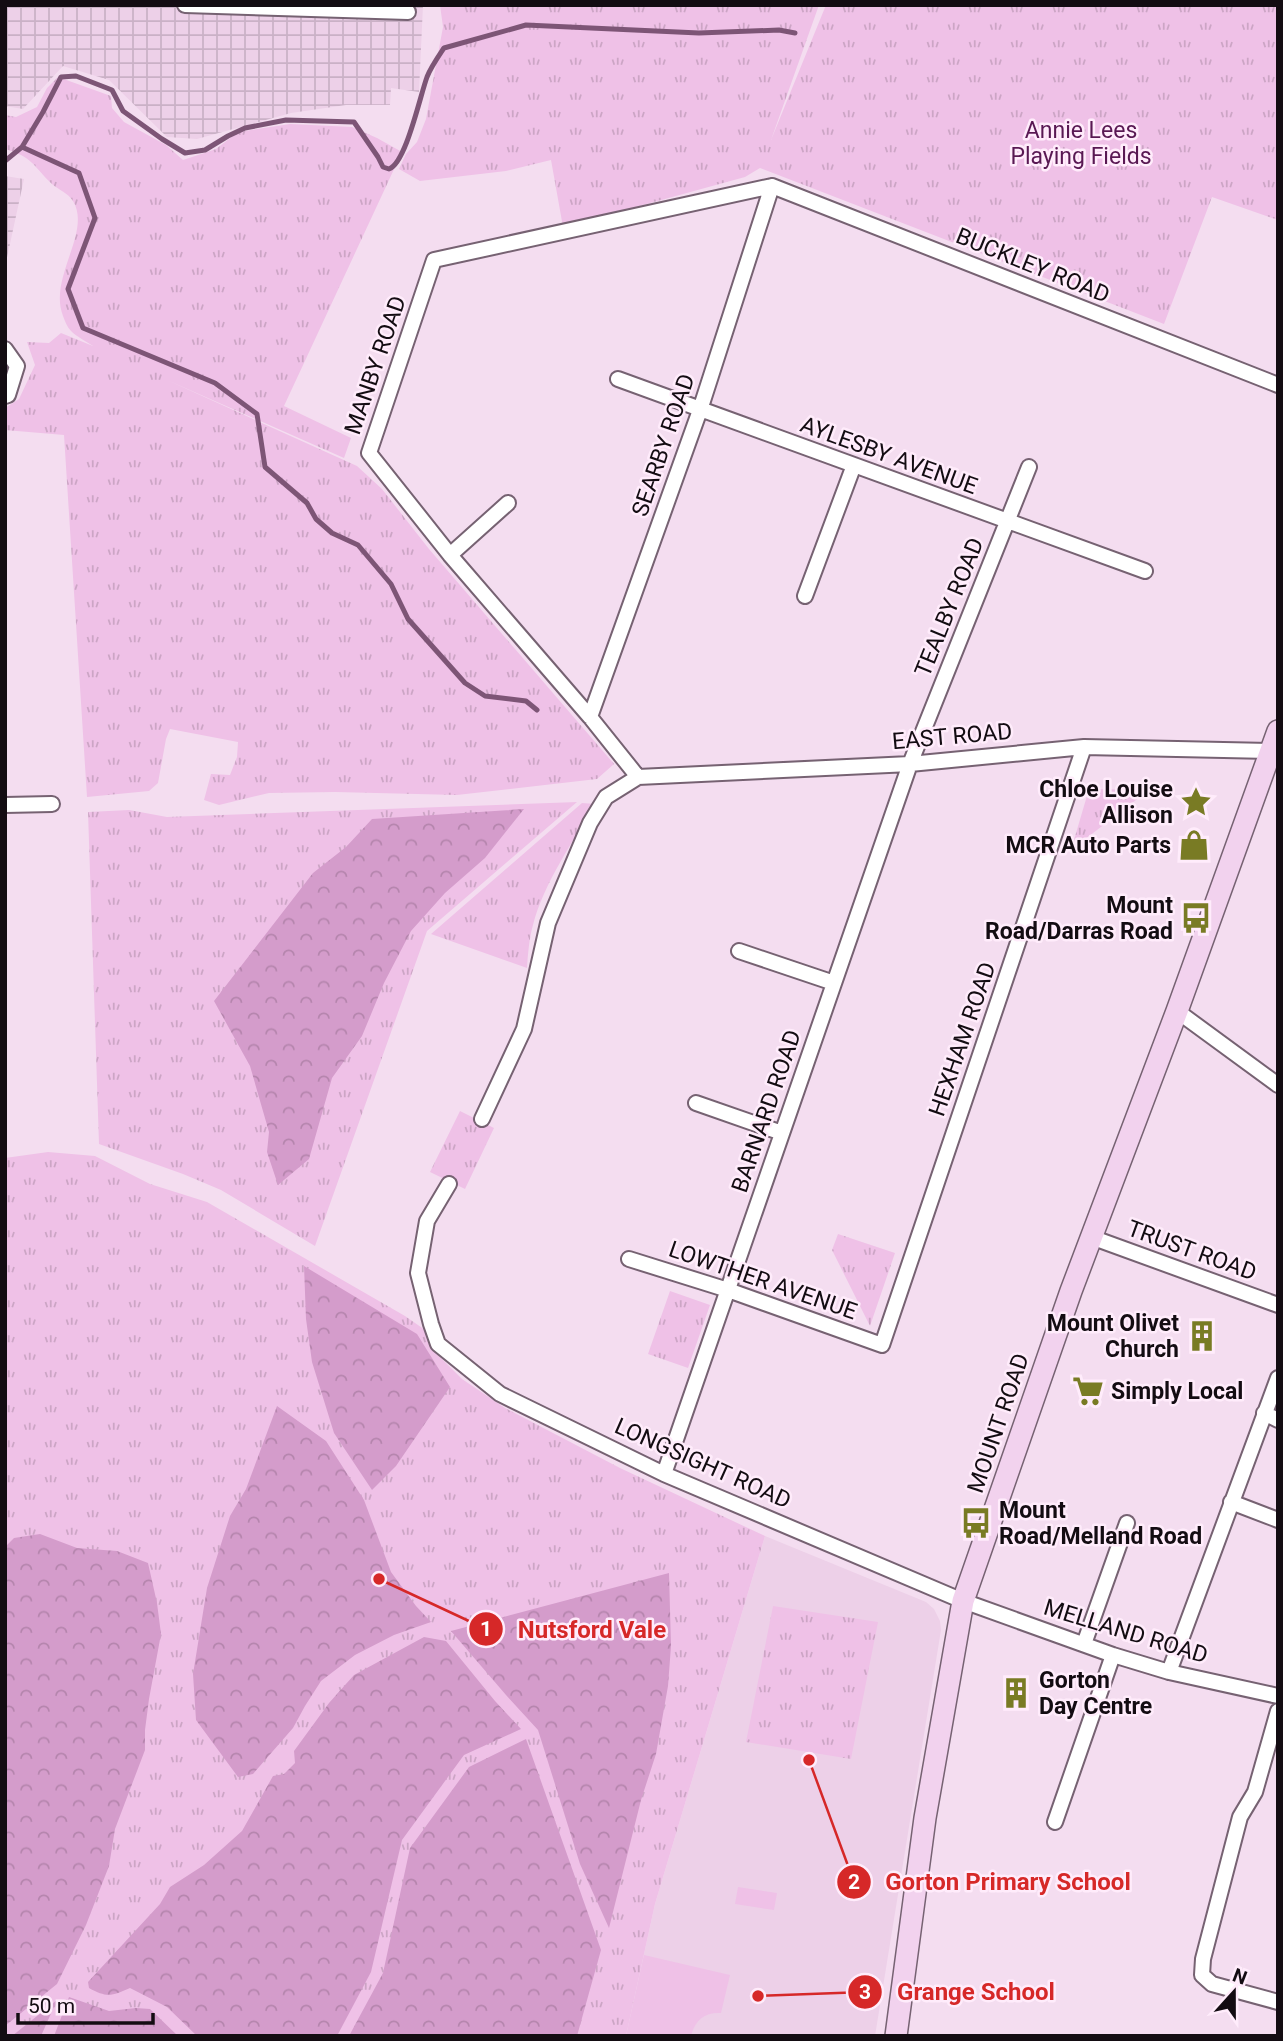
<svg xmlns="http://www.w3.org/2000/svg" width="1283" height="2041" viewBox="0 0 1283 2041" font-family="Roboto,sans-serif">
  <defs>
    <pattern id="industrial-grid" width="8" height="8" patternUnits="userSpaceOnUse" patternTransform="scale(1.75)"><rect width="8" height="8" fill="#edd0e8"/><path d="M0 4h8M4 0v8" fill="none" stroke="#cab1c6"/></pattern>
    <pattern id="grass-tufts" width="24" height="20" patternUnits="userSpaceOnUse" patternTransform="scale(1.75)"><rect width="24" height="20" fill="#efc1e7"/><path d="M3 7l-1-3M5 7V3M7 7l1-3M15 17l-1-3M17 17v-4M19 17l1-3" fill="none" stroke="#cca5c5"/></pattern>
    <pattern id="forest-crowns" width="20" height="18" patternUnits="userSpaceOnUse" patternTransform="scale(1.75)"><rect width="20" height="18" fill="#d49ccb"/><path d="M2 6a3 3 0 1 1 6 0M12 15a3 3 0 1 1 6 0" fill="none" stroke="#b585ad"/></pattern>
  </defs>
  <rect width="100%" height="100%" fill="#f4ddf0"/>
  <path fill="#edd0e8" d="M765,1536l161,66 8,7 6,12 1,9 -66,406h-249l29,-132z"/>
  <path fill="url(#industrial-grid)" d="M5,5h418l-4,87 -28,-4 -1,17h-44l-55,8 -94,26 -30,-2 -58,-57 -46,-14 -40,43 -18,-3z
    M5,176l19,3 -19,88z"/>
  <path fill="url(#grass-tufts)" d="M440,5h379l-48,135 55,-135h452v215l-66,-23 -48,127 -404,-156 -15,9 -182,50 -12,-67 -45,11 -86,10 -21,-12 7,-15 11,-12 9,-23 17,-92z
    M58,77l53,19 1,12 12,14 42,23 17,15 33,-11 22,-17 52,-8 62,3 25,11 25,14 -118,254 67,32 -7,20 -177,-78 190,86 25,23 47,60 185,215 -17,15 -140,16 -122,-3 -66,1 -50,12 -15,-5 7,-26 19,1 7,-18 1,-15 -68,-13 -4,10 -8,44 -9,8 -62,6 -23,-362 -59,-5v-22l14,-9 16,-34 -8,-23 22,1 12,-10 32,13c-7,-5 -16,-9 -22,-15 -4,-4 -6,-10 -8,-15 -15,-38 29,-84 10,-115 -5,-8 -14,-11 -21,-17 -19,-18 -19,-27 -47,-35v-34l11,2 21,-10 10,-19z
    M1089,789l60,1 -78,60z
    M577,802l-150,129 -112,315 -94,-56 -38,-16 -84,-30 -11,-332 41,-2 38,7z
    M582,803l14,1c-22,35 -53,81 -63,121 -4,14 -5,29 -6,43l-96,-34z
    M460,1111l34,17 -29,61 -35,-17z
    M48,1152l47,4 55,28 57,18 198,114 23,16 11,24 23,23 43,29 115,60 145,68 -110,368 -29,132h-621v-878z
    M838,1234l57,19 -25,73 -38,-76z
    M670,1291l40,14 -22,63 -40,-14z
    M773,1606l105,16 -27,137 -105,-17z"/>
  <path fill="url(#forest-crowns)" d="M524,809l-39,49 -40,35 -34,38 -27,52 -22,53 -30,42 -23,81 -31,26 -11,-33 2,-20 -19,-66 -36,-65 99,-128 33,-26 26,-28z
    M304,1266l113,68 33,53 -54,79 -24,24 -38,-57 -22,-71 -6,-43z
    M277,1406l49,35 38,59 27,72 25,34 15,16 -37,13 -39,20 -34,26 -16,25 -12,22 -40,46 -15,3 -42,-57 -3,-46 14,-86 23,-72 16,-27z
    M40,1534l37,14 40,3 31,12 9,40 4,31 -12,65 -4,31v20l-30,79 -6,37 -23,59 -29,59 -52,42v-479l9,-9z
    M669,1573l2,73 -3,40 -12,68 -15,46 -32,128 -29,-64 -42,-134 -32,-35 -55,-64z
    M424,1637l22,4 49,60 26,28 -57,26 -62,85 -31,132 -34,64h-140l-30,-29 -37,-19c-18,8 -23,10 -41,0l-1,-6 72,-78 10,-17 34,-22 38,-34 31,-55 11,-2 11,-11 -1,-12 35,-48 25,-28z
    M526,1739l75,211 -24,86h-228l34,-63 27,-125 59,-81z
    M69,1997l40,14 27,-3 14,1 28,27h-124z
    M57,2000l-16,36h-29z"/>
  <path fill="#efc1e7" d="M738,1887l39,6 -3,17 -39,-6z
    M644,1955l86,20 -9,38c-16,-1 -26,7 -30,23h-65z"/>
  <g fill="none" stroke-linecap="round" stroke-linejoin="round">
    <path stroke="#7d5576" stroke-width="5" d="M22,147l57,26 16,45 -27,71 15,39 132,55 42,31 8,53 42,36 9,16 16,14 26,12 33,39 17,35 57,64 20,13 41,5 11,9
      M5,161l17,-14 21,-35 18,-35 15,-1 36,14 11,21 39,28 23,14 20,-3 23,-14 17,-8 41,-8 68,2 24,35 5,10 6,2c17,-6 31,-73 38,-92 4,-10 11,-20 17,-29l82,-23 173,8 80,-3 16,3"/>
    <defs>
      <path id="street" d="M185,5l223,7
        M772,186l506,199
        M5,349l12,17 -9,29 -3,1
        M618,379l527,192
        M450,555l58,-52
        M805,596l49,-131
        M590,717l110,-307 72,-224
        M638,777l-48,-60 -140,-162 -81,-102 65,-193 338,-74
        M638,777l272,-13 174,-17 186,4
        M5,805l47,-1
        M739,951l95,32
        M1177,1011l101,74
        M696,1103l86,30
        M482,1119l42,-90 24,-106 42,-100 16,-26 32,-20
        M449,1184l-22,37 -9,52 13,51 7,20 62,50 164,80 299,127 150,54 56,17 109,24
        M1091,1237l187,68
        M629,1259l99,31 154,55 202,-598
        M1264,1413l14,7
        M664,1474l246,-710 119,-297
        M1231,1502l47,18
        M1084,1644l43,-121
        M1169,1672l109,-294
        M1278,1711l-23,81 -15,25 -37,142 -1,16 10,9 66,18
        M1055,1822l58,-167"/>
      <path id="secondary" d="M896,2036l29,-218 38,-217 108,-310 106,-280 101,-280"/>
    </defs>
    <use href="#street" stroke="#766272" stroke-width="18"/>
    <use href="#secondary" stroke="#766272" stroke-width="24"/>
    <use href="#street" stroke="#fff" stroke-width="14"/>
    <use href="#secondary" stroke="#f2d2ee" stroke-width="21"/>
  </g>
  <defs>
    <symbol id="sight-bare" viewBox="-9 -9 18 18"><path d="M0-6L1.8-2.2L6-1.7L2.9 1.2L3.7 5.4L0 3.3L-3.7 5.4L-2.9 1.2L-6-1.7L-1.8-2.2Z" fill="#797b24" stroke="#ffecfb" stroke-width="2.5" paint-order="stroke"/></symbol>
    <symbol id="shop-bare" viewBox="-9 -9 18 18"><path d="M-5-2.5h2.3a2.7 3.5 0 0 1 5.4 0H5L5.5 6h-11ZM-1.5-2.5h3a1.5 2.3 0 0 0-3 0Z" fill="#797b24" stroke="#ffecfb" stroke-width="2.5" paint-order="stroke"/></symbol>
    <symbol id="bus-bare" viewBox="-9 -9 18 18"><path d="M-5-6H5V4H4V6H2V4H-2V6H-4V4H-5ZM-3.5-4V0h7V-4ZM-3.5 1.2v1.5H-2V1.2ZM2 1.2v1.5H3.5V1.2Z" fill="#797b24" stroke="#ffecfb" stroke-width="2.5" paint-order="stroke"/></symbol>
    <symbol id="building-bare" viewBox="-9 -9 18 18"><path d="M-4-6H4V6H1V3H-1V6H-4ZM-2.5-4.3h1.7v1.8h-1.7ZM.8-4.3h1.7v1.8H.8ZM-2.5-1h1.7V.8h-1.7ZM.8-1h1.7V.8H.8Z" fill="#797b24" stroke="#ffecfb" stroke-width="2.5" paint-order="stroke"/></symbol>
    <symbol id="supermarket-bare" viewBox="-9 -9 18 18"><path d="M-6-5.5h2.5l.6 2H6L4.5 2H-2.5L-4.4-4H-6ZM-1.5 3.2a1.3 1.3 0 1 0 .1 0ZM3 3.2a1.3 1.3 0 1 0 .1 0Z" fill="#797b24" stroke="#ffecfb" stroke-width="2.5" paint-order="stroke"/></symbol>
  </defs>
  <g fill-rule="evenodd">
    <use href="#sight-bare" x="1174" y="780" width="44" height="44"/>
    <use href="#shop-bare" x="1172" y="823" width="44" height="44"/>
    <use href="#bus-bare" x="1174" y="896" width="44" height="44"/>
    <use href="#building-bare" x="1180" y="1314" width="44" height="44"/>
    <use href="#supermarket-bare" x="1066" y="1369" width="44" height="44"/>
    <use href="#bus-bare" x="954" y="1501" width="44" height="44"/>
    <use href="#building-bare" x="994" y="1671" width="44" height="44"/>
  </g>
  <g text-anchor="middle" stroke-width="5" stroke-linejoin="round" paint-order="stroke">
    <g font-size="23" fill="#591853" stroke="#ffecfb">
      <text x="1081" y="138">Annie Lees<tspan x="1081" dy="26">Playing Fields</tspan></text>
    </g>
    <g font-size="23" fill="#130c12" stroke="#ffecfb">
      <text transform="translate(1033 265) rotate(22)" y="8">BUCKLEY ROAD</text>
      <text transform="translate(375 365) rotate(-71)" y="8">MANBY ROAD</text>
      <text transform="translate(663 445) rotate(-71)" y="8">SEARBY ROAD</text>
      <text transform="translate(889 455) rotate(20)" y="8">AYLESBY AVENUE</text>
      <text transform="translate(949 607) rotate(-68)" y="8">TEALBY ROAD</text>
      <text transform="translate(952 736) rotate(-5)" y="8">EAST ROAD</text>
      <text transform="translate(962 1039) rotate(-71)" y="8">HEXHAM ROAD</text>
      <text transform="translate(766 1111) rotate(-71)" y="8">BARNARD ROAD</text>
      <text transform="translate(1192 1250) rotate(20)" y="8">TRUST ROAD</text>
      <text transform="translate(763 1280) rotate(19)" y="8">LOWTHER AVENUE</text>
      <text transform="translate(998 1423) rotate(-71)" y="8">MOUNT ROAD</text>
      <text transform="translate(703 1463) rotate(24)" y="8">LONGSIGHT ROAD</text>
      <text transform="translate(1126 1631) rotate(17)" y="8">MELLAND ROAD</text>
    </g>
    <g font-size="23" font-weight="bold" fill="#130c12" stroke="#ffecfb" text-anchor="end">
      <text x="1173" y="797">Chloe Louise<tspan x="1173" dy="26">Allison</tspan></text>
      <text x="1171" y="853">MCR Auto Parts</text>
      <text x="1173" y="913">Mount<tspan x="1173" dy="26">Road/Darras Road</tspan></text>
      <text x="1179" y="1331">Mount Olivet<tspan x="1179" dy="26">Church</tspan></text>
      <text x="1111" y="1399" text-anchor="start">Simply Local</text>
      <text x="999" y="1518" text-anchor="start">Mount<tspan x="999" dy="26">Road/Melland Road</tspan></text>
      <text x="1039" y="1688" text-anchor="start">Gorton<tspan x="1039" dy="26">Day Centre</tspan></text>
    </g>
  </g>
  <path fill="none" stroke="#d62828" stroke-width="2.5" d="M379 1579L486 1629M809 1760L854 1882M758 1996L865 1992"/>
  <g fill="#d62828" stroke="#ffecfb" stroke-width="2.5">
    <circle cx="379" cy="1579" r="7"/>
    <circle cx="809" cy="1760" r="7"/>
    <circle cx="758" cy="1996" r="7"/>
    <circle cx="486" cy="1629" r="18"/>
    <circle cx="854" cy="1882" r="18"/>
    <circle cx="865" cy="1992" r="18"/>
  </g>
  <g font-size="21" text-anchor="middle" font-weight="bold" fill="#fff">
    <text x="486" y="1636">1</text>
    <text x="854" y="1889">2</text>
    <text x="865" y="1999">3</text>
  </g>
  <g font-size="24" text-anchor="middle" font-weight="bold" fill="#d62828" stroke="#ffecfb" stroke-width="5" stroke-linejoin="round" paint-order="stroke">
    <text x="592" y="1638">Nutsford Vale</text>
    <text x="1008" y="1890">Gorton Primary School</text>
    <text x="976" y="2000">Grange School</text>
  </g>
  <rect width="1283" height="2041" fill="none" stroke="#130c12" stroke-width="14"/>
  <g transform="translate(1234 1992) rotate(21)" stroke="#ffecfb" stroke-width="5" paint-order="stroke">
  <path d="M0-5L12 26L0 18L-12 26Z" fill="#130c12"/>
  <text y="-10" font-size="19" font-weight="bold" text-anchor="middle" fill="#130c12">N</text>
  </g>
  <path d="M18 2013v10h135v-10" fill="none" stroke="#130c12" stroke-width="3.5"/>
  <text x="28" y="2013" font-size="21" fill="#130c12" stroke="#ffecfb" stroke-width="5" paint-order="stroke">50 m</text>
</svg>
